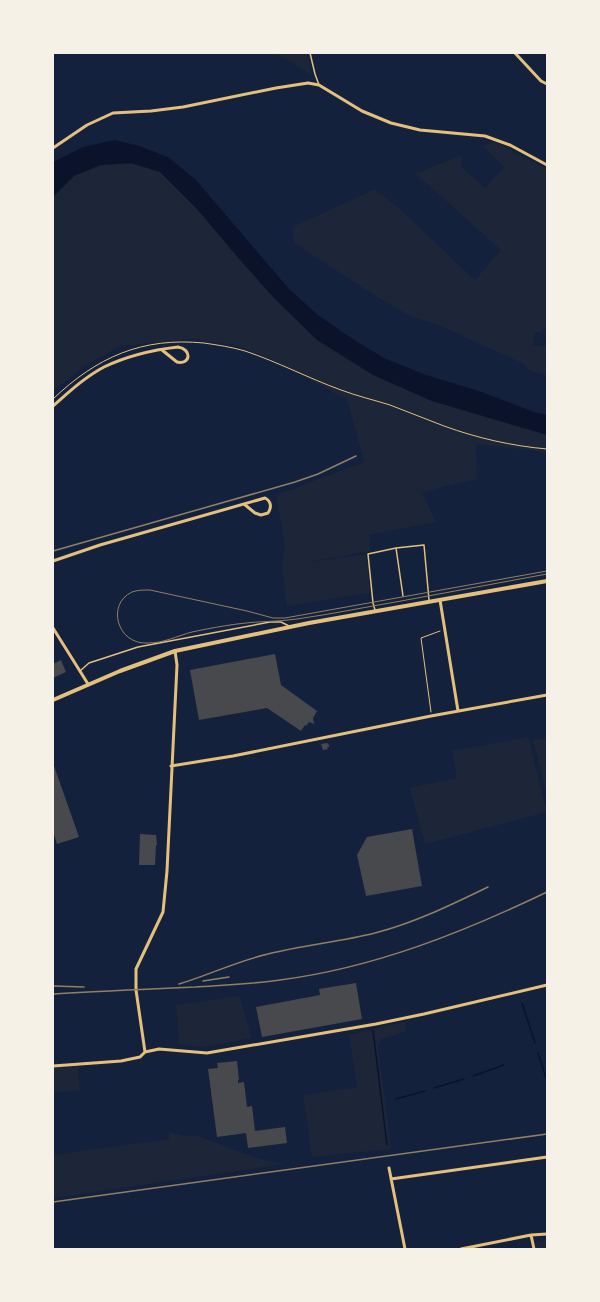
<svg xmlns="http://www.w3.org/2000/svg" width="600" height="1302" viewBox="0 0 600 1302" font-family="Jost,sans-serif">
  <rect width="100%" height="100%" fill="#14213d"/>
  <path fill="#1d2539" d="M275,53h32l5,23 -25,-17z
    M494,142l53,27v160h-5v3h-8l-1,14h14v29l-14,-3 -13,-10 -84,-38 -24,-7 -33,-19 -85,-55 -2,-13 3,-4 80,-37 27,22 73,69 26,-30 -85,-76 45,-19v12l24,21 19,-21 -21,-21z
    M133,164l27,8 37,37 44,52 34,38 101,77 56,25 115,34v17l-71,-8 1,35 -55,13 14,30 -67,13 1,16 -67,12 63,-9 4,39 -83,13 -5,-39 3,-22 -9,-50 88,-33 -17,-64 -7,-2 -66,-36 -38,-15 -42,-6 -74,7 -32,18 -35,27v-194l21,-21 29,-11z
    M528,737l19,75 -122,32 -15,-56 47,-10 -5,-27z
    M547,738v57l-14,-55z
    M240,996l11,42 -48,9 -24,-3 -3,-39z
    M405,1022l2,9 -26,8 -3,8 13,102 -79,8 -9,-62 54,-8 -8,-52z
    M78,1066l2,24 -27,3v-26z
    M169,1132l15,4h14l61,23 26,5 -232,34v-43l116,-16z
    M547,1240v9h-11l-2,-7z"/>
  <path fill="#0b132b" d="M115,140l24,6 29,11 28,23 93,109 29,26 33,23 33,20 42,17 53,16 55,21 13,3v20l-115,-34 -59,-26 -56,-35 -42,-41 -34,-38 -44,-52 -37,-37 -29,-9 -31,2 -26,11 -21,21v-35l30,-15z"/>
  <g fill="none" stroke-linecap="round" stroke-linejoin="round">
    <path stroke="#0b132b" stroke-width="1.5" d="M522,1003l13,40
      M373,1030l14,115
      M538,1053l8,25
      M473,1076l31,-11
      M434,1088l30,-9
      M396,1099l29,-8"/>
  </g>
  <path fill="#48494c" d="M275,654l6,31 36,26 -4,7 1,6 -5,-2 -3,4 -1,-1 -4,6 -34,-23 -68,12 -9,-50z
    M61,660l5,12 -13,6v-14z
    M327,743l2,2v2h-2l1,2 -5,1 -2,-6z
    M53,763l26,74 -22,7 -4,-13z
    M412,829l10,57 -56,10 -9,-41 10,-18z
    M140,834l16,1 1,10h-1l-1,20h-16z
    M356,983l6,36 -100,18 -6,-30 64,-12 -1,-6z
    M237,1061l2,19h-1v3l6,-1 3,25 5,-1 3,25 30,-4 2,16 -39,5 -2,-15 -29,4 -9,-68 10,-1 -1,-5z"/>
  <g fill="none" stroke-linecap="round" stroke-linejoin="round">
    <path stroke="#e5c07b" stroke-width="1" d="M53,399c44,-42 89,-62 151,-56 13,2 28,4 41,8 33,11 63,27 96,39 16,6 33,10 49,15 18,7 36,14 54,21 33,12 68,20 103,23
      M431,712l-10,-74 19,-7"/>
    <path stroke="#e5c07b" stroke-width="1.5" d="M310,53l5,21 4,11
      M403,596l-7,-48 28,-3 5,55
      M375,610l-2,-7 -5,-49 28,-6
      M80,671l9,-8 49,-16 132,-25h11l8,4"/>
    <path stroke="#e5c07b" stroke-width="3" d="M515,53l26,28 6,3
      M53,148l34,-23 26,-12 38,-2 32,-4 93,-19 32,-5 11,2 43,26 29,12 29,7 65,6 25,9 37,20
      M53,406c16,-14 32,-29 51,-39 23,-11 48,-17 74,-20 14,2 13,18 -1,15l-15,-12
      M53,561l47,-16 165,-47c6,3 7,9 3,15l-7,2 -6,-2 -11,-9
      M440,600l18,111
      M53,628l35,56
      M175,651l2,14 -10,206 -4,41 -27,57v21l9,62 14,-3 48,4 169,-29 48,-10 123,-29
      M171,766l62,-10 198,-40 116,-21
      M53,1066l68,-5 19,-4 5,-5
      M389,1168l16,81
      M391,1179l156,-22
      M531,1235l3,14
      M461,1249l70,-14 16,-1"/>
    <path stroke="#e5c07b" stroke-width="4" d="M53,700l67,-29 55,-20 134,-28 238,-42"/>
    <path stroke="#918062" stroke-width="1" d="M547,571l-262,47h-12l-26,-7 -97,-21c-6,0 -13,0 -18,2 -26,12 -15,53 16,51 16,0 29,-7 44,-11 14,-3 30,-6 45,-8 20,-3 40,-2 60,-5 35,-5 69,-12 104,-18 49,-9 97,-18 146,-27"/>
    <path stroke="#918062" stroke-width="1.5" d="M53,551l242,-69 23,-8 38,-18
      M203,981l26,-4
      M179,984c30,-9 58,-23 89,-30 35,-9 72,-12 107,-21 39,-10 76,-28 113,-46
      M53,986l31,1
      M53,994c47,-3 95,-5 142,-7 29,-2 57,-3 85,-7 93,-12 182,-47 267,-88
      M53,1202l494,-68"/>
  </g>
  <rect width="600" height="1302" fill="none" stroke="#f6f1e7" stroke-width="108"/>
</svg>
